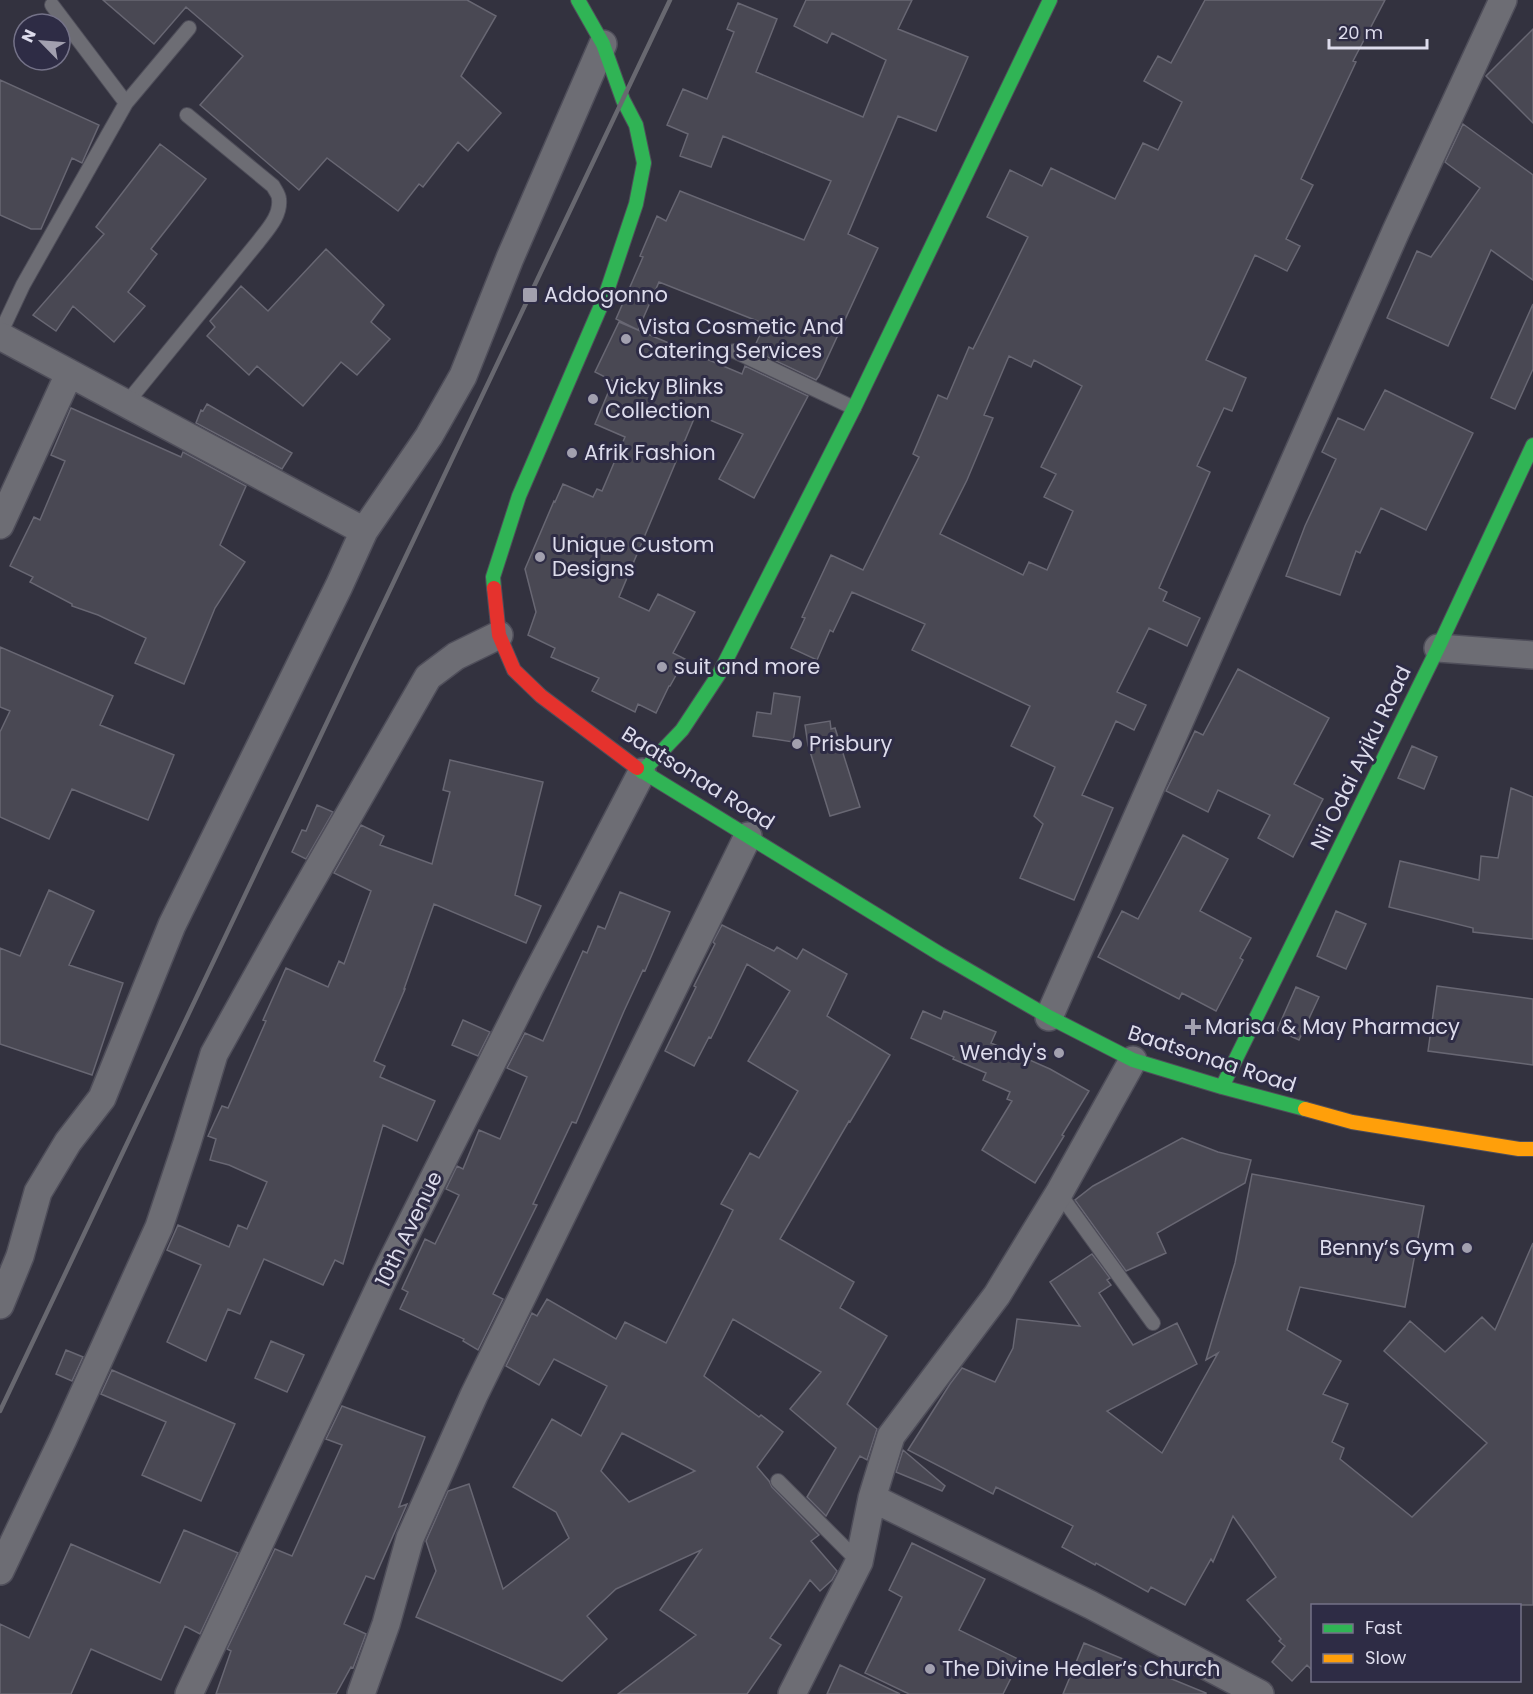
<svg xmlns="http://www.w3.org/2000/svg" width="1533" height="1694" viewBox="0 0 1533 1694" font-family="Poppins,sans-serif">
  <rect width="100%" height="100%" fill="#33323f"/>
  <path fill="#494853" stroke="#686773" stroke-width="1.5" fill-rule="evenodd" d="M103,0h364l29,16 -35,60 40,37 -33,38 -10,-9 -35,45 -4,-3 -21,27 -71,-53 -28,32 -99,-85 43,-49 -57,-49 -32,37z
    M806,0h106l-14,29 70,28 -32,74 -38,-15 -50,118 30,14 -59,128 -3,4 -63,-30 12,-26 -106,-42 -21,48 -22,-11 27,-62 -3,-1 17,-40 9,5 14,-30 124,49 27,-59 -108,-45 -12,31 -31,-11 8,-22 -21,-9 16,-36 24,10 27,-67 -7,-3 11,-26 39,16 -21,53 107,45 23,-57 -54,-27 -5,10 -33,-17z
    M1205,0h180l-32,61 3,1 -55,117 12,6 -27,54 14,7 -13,25 -32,-16 -49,105 40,18 -14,33 -8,-3 -27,58 13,6 -51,116 8,4 -4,9 37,17 -13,28 -38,-18 -32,64 29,13 -12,25 -18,-9 -34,74 31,13 -39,92 -54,-22 23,-54 -9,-8 21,-49 -44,-21 19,-40 -118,-56 13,-26 -73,-32 -19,40 -3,-2 -13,30 -26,-12 14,-30 -3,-1 29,-62 32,15 56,-113 -6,-3 25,-59 9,4 22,-52 4,2 55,-112 -41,-20 23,-47 32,16 9,-18 64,31 28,-56 15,7 24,-48 -38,-21 14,-25 13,7zM1009,356l22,11 3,-7 48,26 -41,81 15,7 -12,23 29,14 -26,59 -18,-8 -6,13 -83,-41 27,-54 26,-62 -9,-3z
    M1533,29v94l-47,-47z
    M0,80l99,45 -17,38 -10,-5 -31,71h-10l-31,-14z
    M1463,124l70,51v105l-42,-30 -43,96 -61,-28 30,-67 14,6 49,-69 -35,-26z
    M160,144l46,35 -55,70 6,5 -29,38 17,14 -31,36 -41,-36 -17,25 -23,-16 71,-81 -8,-7z
    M326,249l58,56 -13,17 19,17 -33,36 -16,-13 -38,44 -46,-40 -8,9 -42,-39 8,-9 -5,-6 31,-35 27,25z
    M1533,304v65l-18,40 -24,-11z
    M619,322l123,52 3,-8 63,30 -54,102 -35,-19 24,-45 -47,-20 -77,183 30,14 9,-17 37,18 -22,41 12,6 -15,27h-1l-13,27 -18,-9 -3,8 -43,-21 7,-13 -48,-21 4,-9 -27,-13 8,-23 -11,-43 29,-68 1,1 8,-18 30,13 4,-8 5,2 23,-54 -30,-13 18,-43 -18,-9z
    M1385,390l88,43 -47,97 -45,-22 -21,45 -4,-2 -16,44 -54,-19 19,-50 31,-67 -14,-7 16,-34 26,12z
    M207,404l85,49 -10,16 -86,-46 5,-13 2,1z
    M71,408l110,49 2,-5 63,34 -26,59 25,17 -30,46 -31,76 -49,-21 11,-25 -48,-23 -26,-9v-2l-42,-22 3,-5 -23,-11 24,-49 6,3 25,-59 -14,-6z
    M0,647l113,49 -13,29 74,30 -26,65 -76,-31 -23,50 -49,-22v-85l10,-21 -10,-4z
    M1238,669l91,49 -35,66 29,15 -30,58 -35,-19 12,-23 -52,-25 -10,22 -42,-21 29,-60 8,4z
    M774,693l26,4 -7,45 -40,-6 4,-24 14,2z
    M830,721l1,8 4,-1 25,79 -30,9 -22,-71 -3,-20z
    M1412,746l25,11 -13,32 -26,-11z
    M450,760l93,22 -28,113 26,11 -15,37 -92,-39 -30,85h1l-31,72 11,5 -5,11 55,24 -18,40 -34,-16 -40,139 -8,-4 -12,25 -59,-26 -24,55 -12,-5 -22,52 -39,-19 34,-77 -34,-15 11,-25 51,22 9,-22 9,4 20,-47 -38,-17 -19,-5 6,-21 -8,-3 14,-30 6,2 38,-87 -3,-1 23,-52 42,19 11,-26 5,3 27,-73 -37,-18 27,-48 23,11 -4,9 52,19 18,-72 -7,-2z
    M1511,788l22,9v142l-60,-7v-4l-84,-21 11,-46 79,19 2,-24 17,2z
    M317,805l16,7 -27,47 -14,-7 10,-22 4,1z
    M1183,835l45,24 -28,52 51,27 -11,20 3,2 -27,51 -34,-18 -3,6 -81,-42 24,-46 16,8z
    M49,890l45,21 -25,54 54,18 -31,92 -92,-31v-96l20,8z
    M620,892l50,20 -25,59 -2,-1 -19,41 -48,112 -4,-1 -39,82 4,1 -44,89 10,5 -25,51 -15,-9 1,-2 -64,-30 8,-17 -6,-3 23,-50 10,5 24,-49 -13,-6 11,-23 6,3 16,-39 21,9 27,-62 -20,-9 18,-35 18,8 40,-90 4,2 11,-27 7,3z
    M1336,911l30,13 -20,45 -29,-13z
    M722,925l52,26 3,-4 20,12 6,-10 44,25 -20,42 63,39 -40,67 -1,-1 -69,118 74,43 -14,26 47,28 -40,68 30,25 -10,31 -7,-4 -34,60 -19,-19 29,-49 -46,-39 31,-37 -88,-53 -29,57 55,41 2,-2 22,17 -26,35 12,14 3,6 44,45 3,3 -8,6 26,30 -5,9 -12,11 -10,-11 -40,58 11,7 -34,49h-129l78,-59 -36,-25 41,-60 -85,39 -29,27 20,23 -45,42 -146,-64 20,-46 -10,-30 22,-50 21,-7 34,105 66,-51 -13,-26 -43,-25 39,-68 29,17 26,-50 -53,-27 -15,26 -33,-19 26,-53 5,3 10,-17 69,40 9,-17 41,21 67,-133 -12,-6 29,-51 9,5 39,-67 -50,-30 42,-70 -43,-27 -36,74 -2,-1 -15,29 -29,-15 31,-64 -2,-1 21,-42 -2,-2zM622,1433l73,38 -66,31 -28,-31z
    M1437,986l96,13v66l-105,-14z
    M1296,987l23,10 -20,43 -22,-10z
    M923,1011l18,8 3,-8 52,21 -5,11 59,26 39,22 -27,44 2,1 -29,47 -53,-33 30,-49 -5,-2 3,-7 -27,-12 3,-7 -33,-14 1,-2 -43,-19z
    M463,1020l27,12 -12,24 -26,-11z
    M1182,1138l36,14 33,8 -6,23 -88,50 9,20 -40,18 -51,-71 18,-14z
    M1252,1174l172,32 -19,101 -105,-20 -13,43 54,31 -18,33 25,10 -16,38 12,6 -4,11 72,58 75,-74 -103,-92 26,-30 35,31 37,-35 13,13 38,-87v362h-221v65l-5,-5 -15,16 -20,-19 13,-16 -6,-5 2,-2 -34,-39 29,-23 -43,-61 -20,46 -2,-3 -26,46 -34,-18 -3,5 -52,-29 -1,2 -33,-18 11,-21 -77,-39 -3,7 -85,-44 42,-66 12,-16 33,14 18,-34 4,-29 63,7 -30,-44 42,-28 18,24 -3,2 4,5 -12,8 34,52 44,-22 20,41 -90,47 55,42 56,-100 -12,7 29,-97z
    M271,1341l33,14 -17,37 -32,-14z
    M66,1350l17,7 -11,24 -16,-7z
    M112,1370l123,54 -34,77 -59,-26 24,-53 -65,-28z
    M342,1406l83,31 -26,70 8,-3 -33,75 -8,-3 -22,48 22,10 -13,34 -2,-1 -15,27h-120l15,-43 -4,-2 48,-100 17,7 50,-111 -16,-6z
    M903,1450l42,36 -3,5 -46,-19z
    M184,1530l54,23 -38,81 -15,-8 -24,54 -70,-31 -20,45h-71v-70l29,14 42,-94 89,39z
    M912,1543l73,36 -26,51 61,30 -17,34h-94l-44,-21 37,-76 -13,-7z
    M1084,1643l122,50v1h-143z
    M840,1665l60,29h-73z"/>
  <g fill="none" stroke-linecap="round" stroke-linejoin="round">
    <defs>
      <path id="lane" d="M52,5l74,98
        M0,334l23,-49 103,-182 63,-75
        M734,351l120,57
        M125,405l133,-163c9,-12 23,-26 21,-43 0,-4 -4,-9 -6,-13l-86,-71
        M1059,1193l94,130
        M778,1481l81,81"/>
      <path id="street" d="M0,336l364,195
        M0,525l69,-151
        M1438,648l95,7
        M1049,1017l347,-786 107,-231
        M0,1305l20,-49 18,-64 30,-50 34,-44 70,-173 167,-339 25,-55 65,-95 34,-60 47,-118 93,-214
        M872,1498l219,107 169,89
        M0,1571l63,-132 96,-212 28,-84 27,-89 70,-126 144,-251 28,-21 43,-21
        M189,1694l201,-429 140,-278 112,-215
        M361,1694l25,-70 24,-86 64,-143 274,-559
        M792,1694l67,-132 13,-64 19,-62 106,-141 62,-102 74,-133"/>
      <path id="fast" d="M494,588l-1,-11 26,-81 87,-202 30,-90 8,-41 -8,-38 -13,-25 -20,-56 -25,-44
        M637,768l303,186 109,63 84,43 89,27 83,22
        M642,772l40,-42 37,-56 135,-266 196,-408
        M1222,1087l216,-439 95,-203"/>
      <path id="slow" d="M1305,1109l47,13 167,27h14"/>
      <path id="jam" d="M494,588l5,47 15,35 27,26 96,72"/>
    </defs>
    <use href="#lane" stroke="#4f4e5a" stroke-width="16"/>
    <use href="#street" stroke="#4f4e5a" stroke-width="30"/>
    <use href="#fast" stroke="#4f4e5a" stroke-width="16"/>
    <use href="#slow" stroke="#4f4e5a" stroke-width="16"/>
    <use href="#jam" stroke="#4f4e5a" stroke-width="16"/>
    <use href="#lane" stroke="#6d6d74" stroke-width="14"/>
    <use href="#street" stroke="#6d6d74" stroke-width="27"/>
    <use href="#fast" stroke="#30b455" stroke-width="14"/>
    <use href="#slow" stroke="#ff9f0a" stroke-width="14"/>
    <use href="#jam" stroke="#e5322d" stroke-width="14"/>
    <path stroke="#686870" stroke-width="4.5" d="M0,1411l670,-1411"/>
  </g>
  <g fill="#a2a0af" stroke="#2e2c45" stroke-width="2">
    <rect x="522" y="287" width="16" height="16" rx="3"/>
    <circle cx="626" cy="339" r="6"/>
    <circle cx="593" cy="399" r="6"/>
    <circle cx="572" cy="453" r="6"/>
    <circle cx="540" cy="557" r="6"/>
    <circle cx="662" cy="667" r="6"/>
    <circle cx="797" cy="744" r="6"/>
    <path d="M1190 1018h6v6h6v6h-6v6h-6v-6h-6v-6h6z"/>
    <circle cx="1059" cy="1053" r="6"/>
    <circle cx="1467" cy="1248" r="6"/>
    <circle cx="930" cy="1669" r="6"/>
  </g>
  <g text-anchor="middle" stroke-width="6" stroke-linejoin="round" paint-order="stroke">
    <g font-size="21" fill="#dddcec" stroke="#2e2c45" text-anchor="start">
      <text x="544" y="302">Addogonno</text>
      <text x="638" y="334">Vista Cosmetic And<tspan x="638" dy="24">Catering Services</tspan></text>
      <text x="605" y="394">Vicky Blinks<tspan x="605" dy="24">Collection</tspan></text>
      <text x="584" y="460">Afrik Fashion</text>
      <text x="552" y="552">Unique Custom<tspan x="552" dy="24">Designs</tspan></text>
      <text x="674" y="674">suit and more</text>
      <text x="809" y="751">Prisbury</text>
      <text x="1205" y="1034">Marisa &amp; May Pharmacy</text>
      <text x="1047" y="1060" text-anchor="end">Wendy's</text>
      <text x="1455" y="1255" text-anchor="end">Benny’s Gym</text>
      <text x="942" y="1676">The Divine Healer’s Church</text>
    </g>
    <g font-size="21" fill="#dddcec" stroke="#2e2c45">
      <text transform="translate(1361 758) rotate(-64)" y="7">Nii Odai Ayiku Road</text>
      <text transform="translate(698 778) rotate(32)" y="7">Baatsonaa Road</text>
      <text transform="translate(1212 1059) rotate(18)" y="7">Baatsonaa Road</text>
      <text transform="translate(409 1229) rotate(-64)" y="7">10th Avenue</text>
    </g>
  </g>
  <rect x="1311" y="1604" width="210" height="78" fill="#2e2c45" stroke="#747288" stroke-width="1.5"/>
  <rect x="1323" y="1624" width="30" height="9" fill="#30b455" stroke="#747288" stroke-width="1.5"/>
  <text x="1365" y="1634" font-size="18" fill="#dddcec">Fast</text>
  <rect x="1323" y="1654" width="30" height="9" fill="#ff9f0a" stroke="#747288" stroke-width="1.5"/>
  <text x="1365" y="1664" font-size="18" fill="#dddcec">Slow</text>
  <g transform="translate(42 42) rotate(295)"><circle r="28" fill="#2e2c45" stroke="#747288" stroke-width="1.5"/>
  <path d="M0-4.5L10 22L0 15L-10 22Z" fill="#a2a0af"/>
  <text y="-9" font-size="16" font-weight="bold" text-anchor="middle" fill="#dddcec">N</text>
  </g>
  <path d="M1329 39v9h98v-9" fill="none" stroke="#dddcec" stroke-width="3"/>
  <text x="1338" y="39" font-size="18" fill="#dddcec" stroke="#2e2c45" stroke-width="4.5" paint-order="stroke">20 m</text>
</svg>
